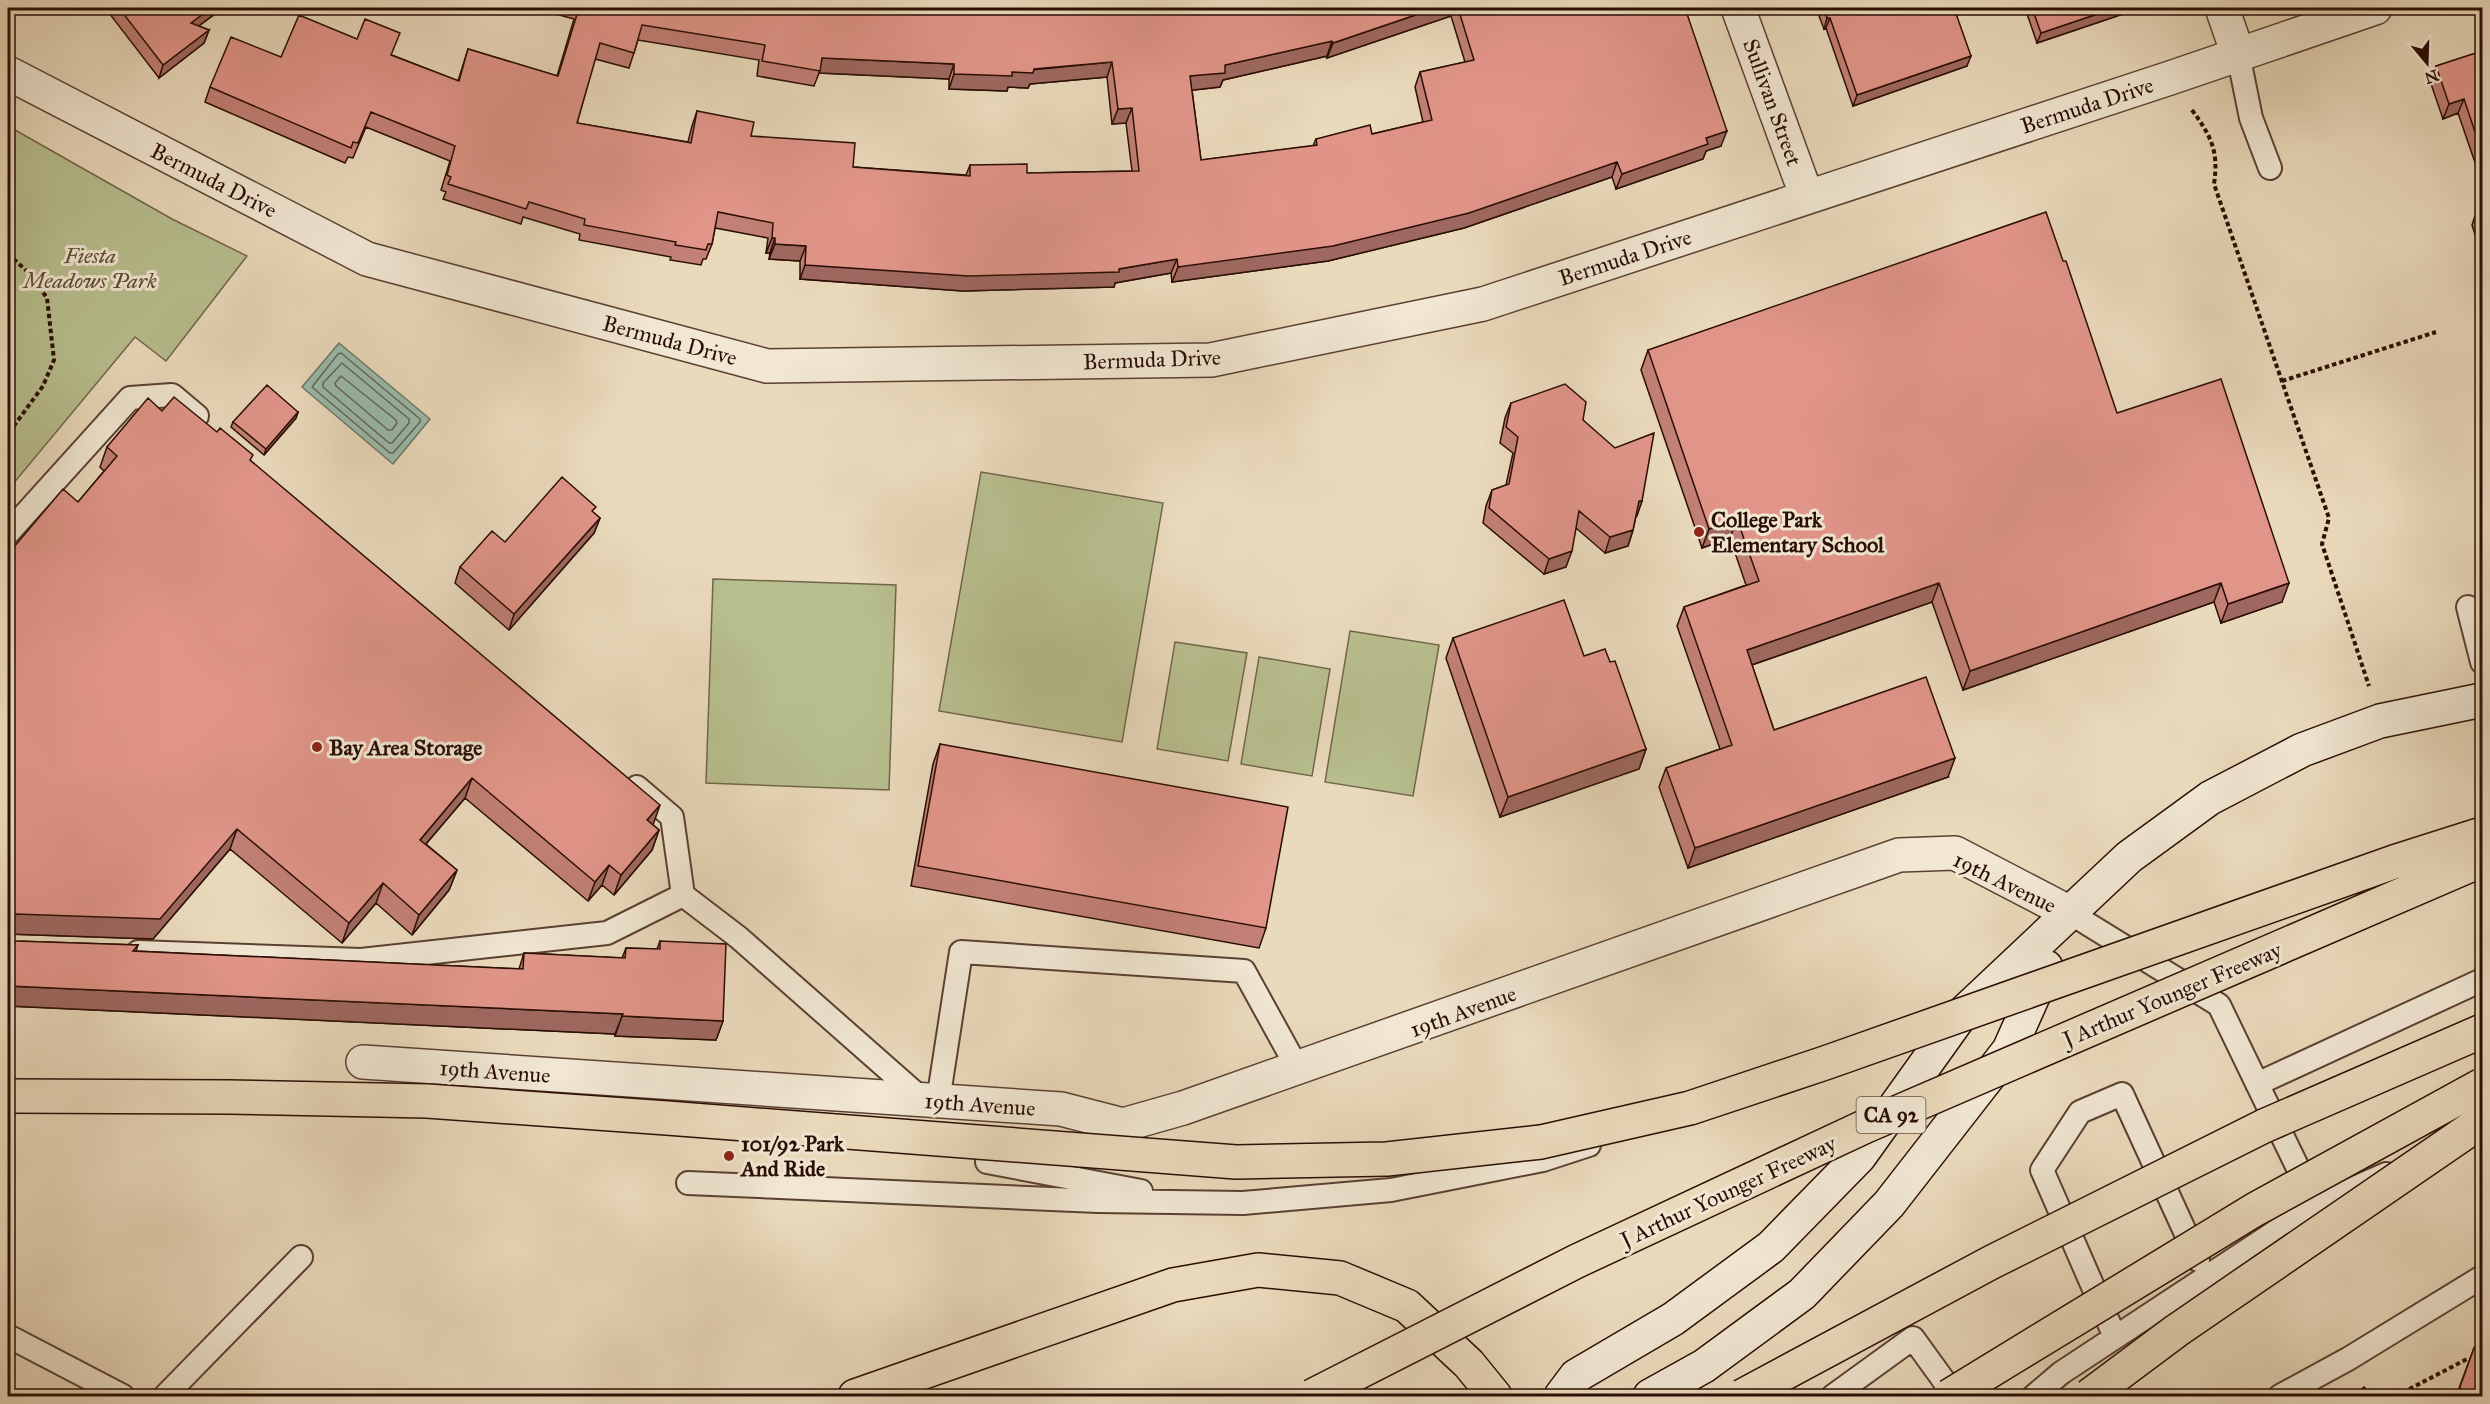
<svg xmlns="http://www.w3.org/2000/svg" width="2490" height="1404" viewBox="0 0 2490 1404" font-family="'IM FELL Great Primer',serif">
  <rect width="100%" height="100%" fill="#eadabc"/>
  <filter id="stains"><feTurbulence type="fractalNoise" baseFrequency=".00333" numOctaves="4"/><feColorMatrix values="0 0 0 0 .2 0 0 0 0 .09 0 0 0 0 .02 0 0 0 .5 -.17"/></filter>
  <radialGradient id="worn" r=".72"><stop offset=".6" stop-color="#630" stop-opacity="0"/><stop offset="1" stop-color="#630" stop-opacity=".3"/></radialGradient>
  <path fill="#b8bf8f" stroke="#71664a" stroke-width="1.5" d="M8,126l164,93 75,37 -81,105 -31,-24 -127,153z
    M981,472l182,31 -41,239 -183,-31z
    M713,579l183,6 -7,205 -183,-7z
    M1350,631l89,14 -26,151 -88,-14z
    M1175,642l72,11 -19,108 -71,-12z
    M1259,657l71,12 -18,107 -71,-12z"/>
  <path fill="#99bbab" stroke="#6d7568" stroke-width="1.5" d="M339,343l91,76 -37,45 -91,-77z"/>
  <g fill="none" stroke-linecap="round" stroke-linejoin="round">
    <path stroke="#626458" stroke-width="1.5" d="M341,353l79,66v3l-27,31h-3l-78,-66 26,-33z
      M342,363l67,56v4l-17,20h-3l-66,-56v-4z
      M341,376l55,44 1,3 -5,7h-4l-52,-44 -1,-3z"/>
    <defs>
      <path id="service" d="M2238,54l13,64 19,50
        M8,533l122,-135 42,-3 25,21
        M2468,607l14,55
        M637,787l35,30 11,78
        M2070,913l149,92 91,188
        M138,952l223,8 246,-27 76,-38 55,42 185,163
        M2257,1084l225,-104
        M938,1101l23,-149 283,19 54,98
        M987,1162l154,29
        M688,1183l410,18 145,2 148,-13 152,-30 46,-15
        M8,1336l115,60
        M2115,1337l-73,-167 38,-58 42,-18 76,166
        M165,1396l136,-139
        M1833,1396l80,-58 42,58
        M2034,1396l27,-23 255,-168 70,-31
        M2280,1396l68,-37 134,-82"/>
      <path id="minor" d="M1738,8l69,189
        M2222,8l16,46
        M8,73l359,186 400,107 444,-6 272,-56 687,-226 205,-70
        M363,1062l698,47 62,16 60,-17 716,-253 56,-2 115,60"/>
      <path id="secondary" d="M1561,1396l15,-20 97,-57 98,-72 88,-90 101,-141 169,-159 81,-59 92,-48 78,-29 102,-21
        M1650,1396l54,-30 98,-72 87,-90 120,-154 37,-83"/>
      <path id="motorway" d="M855,1396l318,-111 85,-15 82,8 67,28 62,58 26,32"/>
    </defs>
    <use href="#service" stroke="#5a4032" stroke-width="26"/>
    <use href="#minor" stroke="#5a4032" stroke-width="36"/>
    <use href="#secondary" stroke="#2a0d04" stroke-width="36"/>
    <use href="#motorway" stroke="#2a0d04" stroke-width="36"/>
    <path stroke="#2a0d04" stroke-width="4" stroke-dasharray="4.5 3" stroke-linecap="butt" d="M2192,110c19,26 27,41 22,74l115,334 -7,26 47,142
      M8,254l22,20 17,24 7,62 -11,26 -35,48
      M2282,381l154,-49
      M2476,1172l6,13
      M2363,1387l5,9
      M2396,1396l73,-38"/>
    <use href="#service" stroke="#f1e7d3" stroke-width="22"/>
    <use href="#minor" stroke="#f1e7d3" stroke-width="33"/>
    <use href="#secondary" stroke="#f1e7d3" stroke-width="33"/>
    <use href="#motorway" stroke="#eadabc" stroke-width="33"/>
    <defs>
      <path id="motorway-bridge" d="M8,1096l221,1 198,4 240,17 569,44 151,-3 154,-17 149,-34 135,-45 569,-201 88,-28
        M1312,1396l265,-135 289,-135 616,-266
        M1742,1396l250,-134 272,-136 218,-95
        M1949,1396l305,-186 228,-125
        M2089,1396l87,-65 306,-210"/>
    </defs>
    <use href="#motorway-bridge" stroke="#2a0d04" stroke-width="36" stroke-linecap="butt"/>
    <use href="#motorway-bridge" stroke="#eadabc" stroke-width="33"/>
  </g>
  <path fill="#c28076" stroke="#2a0d04" stroke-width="1.5" fill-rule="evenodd" d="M111,8h112l-24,18 10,4 -5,13 -45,35 -50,-65z
    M534,8h1151l36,138 -15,5 -3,8 -87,30 -4,-12 -148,51 -136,33 -156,21 -1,-9 -56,10 -1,4 -151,4 -163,-12v-18l-31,-2 1,-6h-4l2,-15 -53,-10 -3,16 -6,15h-3l-2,6 -31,-5 1,-3 -92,-17 1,-6 -57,-17 -2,7 -78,-25 3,-7 -5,-2 9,-29 -84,-34 -13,31 -5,-1 -3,6 -140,-61 5,-15 71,-30 111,-2 66,26 10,-32 89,27 17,-57zM1451,16l14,46 -45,10 -5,15 8,35 -51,12 -56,5 -3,7 -112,14 -9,-70 28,-3 3,-7 104,-24v2zM638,40l121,20 -2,16 57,10 5,-13 130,6v10l58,2 1,-4 20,1 2,-4 77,-7 5,47 14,-1 6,48 -105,2 -57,-8 -4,10 -113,-8 -102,-31 -54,-25 -5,15 -4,16 -111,-19 18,-64 34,9z
    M1816,8h138l13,58 -114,40 -27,-78 -2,1z
    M2025,8h113v1l-101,34z
    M2482,51v132l-24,-70 -15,6 -13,-38 6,-15z
    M2482,208v49l-10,-32 5,-15z
    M1648,350l469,63 165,189 -61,21 -7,-21 -251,88 -31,-88 -180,63 22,65 174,47 -260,91 -29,-81 7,-19 54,-19 -43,-123 7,-19 62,-22 -16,-47 -28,10 -61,-178z
    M1511,403l72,17 59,81 -6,15 -3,14 -5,16 -23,7 -29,-25 -10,39 -22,7 -61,-51 3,-17 6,-16 14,-5 7,-32 -13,-10 5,-25z
    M162,411l89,50 408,369 -7,20 -38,45 -12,-10 -14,16 -123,-103 -39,46 31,26 -8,20 -37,45 -36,-32 -34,40 -112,-94 -77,90 -145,-5 70,-432 26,-31 -4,-4 7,-20z
    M298,412l-2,6 -32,37 -33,-28 2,-5z
    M594,513l6,5 -6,15 -85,97 -54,-47 5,-16 45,-25z
    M1453,638l131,18 26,6 36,87 -7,20 -139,48 -54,-159z
    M940,744l326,184 -7,20 -348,-62 22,-122z
    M8,938l7,3 123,4 -2,6 383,18 5,-16 98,5 4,-10 31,1 3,-8 63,80 -7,19 -101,-4v-2l-607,-28z
    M2474,1348l8,48h-26z"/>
  <path fill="#9e6860" stroke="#2a0d04" stroke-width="1.5" d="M211,8h12l-37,27 5,-12z
    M1436,8h18l-3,8 -124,42 6,-15z
    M2115,8h23v1l-101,34 4,-10z
    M1827,18h3l-4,10 -2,1z
    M209,30l-5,13 -45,35 4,-13z
    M1332,41l-5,15 -104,24 -3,7 -35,4 5,-15 35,-11z
    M1971,56l-4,10 -114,40 4,-11z
    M822,58l132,6 -5,15 -130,-6z
    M1112,62l-5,15 -77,7 -2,4 -20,-1 -1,4 -58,-2 5,-15 58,-2z
    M2464,99l-6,14 -15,6 6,-15z
    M1132,108l-6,15 -14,1 6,-15z
    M1727,131l-6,15 -15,5 -3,8 -87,30 6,-15 84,-36z
    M1617,162l-5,15 -148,51 -136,33 -156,21 6,-15z
    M772,238h3l-5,15h-4z
    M775,244l31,2 -6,15 -31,-2z
    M1177,259l-6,14 -56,10 -1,4 -151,4 -163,-12 5,-14 314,4z
    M298,412l-2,6 -32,37 2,-6z
    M1639,501h3l-5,15h-4z
    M600,518l-6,15 -85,97 5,-16z
    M1737,519l-7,19 -28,10 7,-19z
    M1633,530l-5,16 -23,7 5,-16z
    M1572,551l-6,16 -22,7 5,-15z
    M1939,583l-7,19 -192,67 7,-19z
    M2221,583l-7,19 -251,88 7,-19z
    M2289,583l-7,19 -61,21 7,-19z
    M1646,749l-7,20 -139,48 8,-20z
    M1955,758l-7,19 -260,91 7,-20z
    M472,778l-7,20 -52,61 7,-19z
    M660,805l-7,20 -6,-5z
    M237,829l-7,20 -77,90 -145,-5v-18z
    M659,830l-7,20 -38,45 7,-20z
    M609,865l-7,20 -14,16 7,-19z
    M457,870l-8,20 -37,45 7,-20z
    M383,883l-7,20 -34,40 7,-20z
    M8,986l615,28 -8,20 -607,-28z
    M622,1016l101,5 -7,19 -101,-4z"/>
  <path fill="#e19589" stroke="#2a0d04" stroke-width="1.5" fill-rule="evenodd" d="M119,8h92l-20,15 18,7 -46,35z
    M579,8h857l-103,35 -1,-2 -107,24v8l-35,3 11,84 116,-15 -1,-6 54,-14 2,9 60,-14 -12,-48 54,-12 -16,-52h227l42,123 -21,7 2,6 -86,30 -5,-12 -148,51 -136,33 -155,21 -1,-8 -58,10v3l-151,4 -163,-11 1,-19 -31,-2v-6h-3l1,-15 -55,-11 -6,32h-4l-2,6 -31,-5 1,-3 -92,-17 1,-6 -56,-17 -3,7 -78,-25 3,-7 -4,-2 8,-29 -84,-34 -13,31 -5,-1 -2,6 -141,-61 21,-50 50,20 18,-42 58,24 8,-20 35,14 -9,22 68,26 9,-32 90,27zM642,25l123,20 -3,16 58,10 2,-13 132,6v10l58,2v-4l21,1 1,-4 78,-7 6,47 14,-1 7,63 -112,2v-9l-57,1v11l-117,-9 2,-24 -104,-7 3,-14 -57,-11 -6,32 -114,-20 23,-80 34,10z
    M1824,8h130l17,48 -114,39 -27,-77h-3z
    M2032,8h83l-74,25z
    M2482,51v102l-18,-54 -15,5 -13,-38z
    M2482,208v19l-5,-17z
    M2046,212l17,49h3l51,152 104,-34 68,204 -61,21 -7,-21 -251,88 -31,-88 -192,67 27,80 152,-53 29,81 -260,90 -29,-80 66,-23 -48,-138 75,-26 -22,-62 -28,10 -61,-179z
    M1565,384l21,18 -3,18 32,28 39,-15 -12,68h-3l-6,29 -23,7 -31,-26 -7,40 -23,8 -60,-51 3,-18 17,-6 9,-47 -12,-10 5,-24z
    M267,385l31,27 -32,37 -33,-27z
    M174,397l43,35 3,-4 33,27 -3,5 410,345 -13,15 12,10 -38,45 -12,-10 -14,17 -123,-104 -52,62 37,30 -38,45 -36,-32 -34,40 -112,-94 -77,90 -145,-5 -7,2v1v-363l55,-65 15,13 39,-46 -10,-9 41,-49 14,13z
    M562,477l34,30 -4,4 8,7 -86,96 -54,-47 32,-36 13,11z
    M1564,600l20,56 21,-7 5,13 5,-1 31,88 -138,48 -55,-159z
    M940,744l348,63 -22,121 -348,-62z
    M8,938l7,3 123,4 -5,6 390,18 1,-16 101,5 1,-10 34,1v-8l66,3 -3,77 -101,-5 1,-2 -615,-28z
    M2482,1345v51h-17l-5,-9 14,-39z"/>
  <g fill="#8f2418" stroke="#f1e7d3" stroke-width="2">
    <circle cx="1699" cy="532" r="6"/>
    <circle cx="317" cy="747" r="6"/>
    <circle cx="729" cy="1156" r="6"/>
  </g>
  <g text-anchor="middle" stroke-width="6" stroke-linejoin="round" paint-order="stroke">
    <rect fill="#f1e7d3" stroke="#664e42" stroke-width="1.5" x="1856.5" y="1097" width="69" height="36" rx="4.5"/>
    <g font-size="21" font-weight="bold" fill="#2a0d04">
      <text x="1891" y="1122">CA 92</text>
    </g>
    <g font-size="22" fill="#2a0d04" stroke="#f1e7d3">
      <text transform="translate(1773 102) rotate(70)" y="8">Sullivan Street</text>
      <text transform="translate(2087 105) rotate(-18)" y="8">Bermuda Drive</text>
      <text transform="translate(214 180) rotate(27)" y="8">Bermuda Drive</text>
      <text transform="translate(1625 257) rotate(-18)" y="8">Bermuda Drive</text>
      <text transform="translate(670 340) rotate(15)" y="8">Bermuda Drive</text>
      <text transform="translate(1152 359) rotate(-2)" y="8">Bermuda Drive</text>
      <text transform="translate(2005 882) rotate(26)" y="8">19th Avenue</text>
      <text transform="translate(2172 994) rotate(-23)" y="8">J Arthur Younger Freeway</text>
      <text transform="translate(1463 1011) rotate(-20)" y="8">19th Avenue</text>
      <text transform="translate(495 1071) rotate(4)" y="8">19th Avenue</text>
      <text transform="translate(980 1104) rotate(4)" y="8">19th Avenue</text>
      <text transform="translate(1728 1191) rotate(-25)" y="8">J Arthur Younger Freeway</text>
    </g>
    <g font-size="22" font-style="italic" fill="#5c4b35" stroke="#f1e7d3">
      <text x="90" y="263">Fiesta<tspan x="90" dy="25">Meadows Park</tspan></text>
    </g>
    <g font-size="22" font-weight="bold" fill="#2a0d04" stroke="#f1e7d3" text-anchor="start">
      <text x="1711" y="527">College Park<tspan x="1711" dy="25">Elementary School</tspan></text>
      <text x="329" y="755">Bay Area Storage</text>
      <text x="741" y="1151">101/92 Park<tspan x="741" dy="25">And Ride</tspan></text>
    </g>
  </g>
  <rect width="2490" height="1404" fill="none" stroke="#eadabc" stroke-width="30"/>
  <rect x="9" y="9" width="2472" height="1386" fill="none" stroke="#2a0d04" stroke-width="3"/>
  <rect x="15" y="15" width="2460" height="1374" fill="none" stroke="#2a0d04" stroke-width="1.5"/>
  <g transform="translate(2427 63) rotate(161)" stroke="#f1e7d3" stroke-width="4.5" paint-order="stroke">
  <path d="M0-4.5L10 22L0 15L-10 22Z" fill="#2a0d04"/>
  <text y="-9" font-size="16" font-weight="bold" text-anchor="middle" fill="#2a0d04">N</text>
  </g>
  <rect width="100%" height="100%" filter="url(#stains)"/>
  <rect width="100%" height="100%" fill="url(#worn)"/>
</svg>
